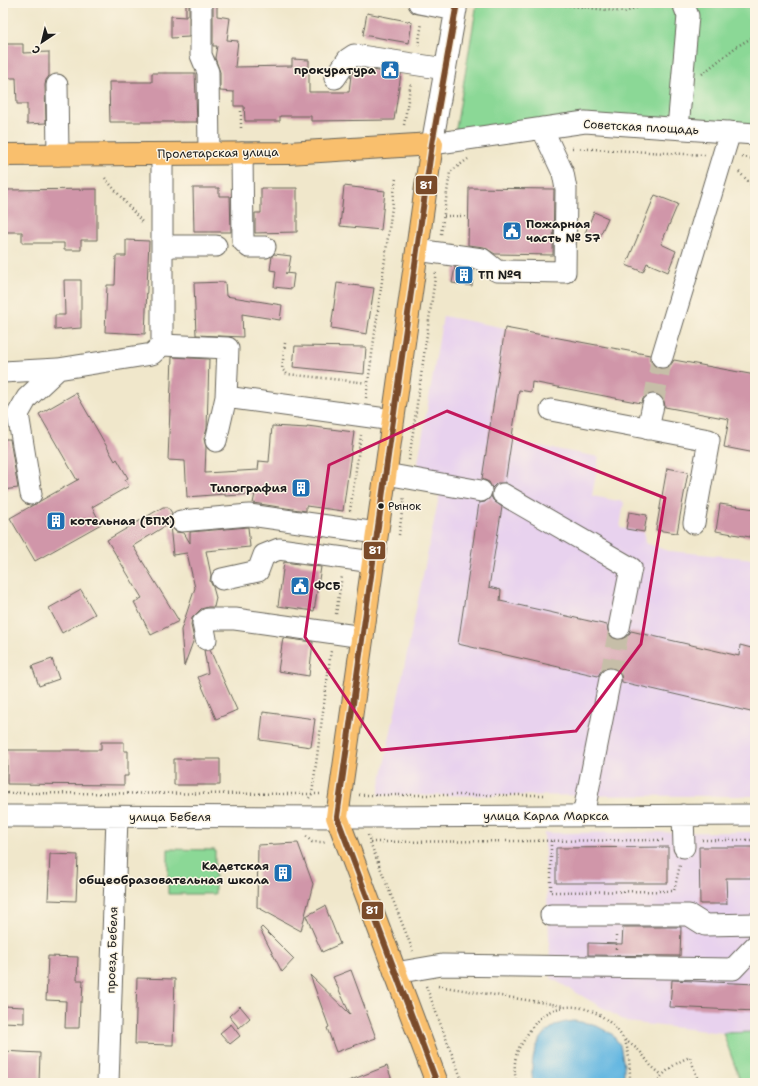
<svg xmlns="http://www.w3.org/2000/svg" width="758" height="1086" viewBox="0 0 758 1086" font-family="'Shantell Sans',sans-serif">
  <rect width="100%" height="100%" fill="#fcf5e5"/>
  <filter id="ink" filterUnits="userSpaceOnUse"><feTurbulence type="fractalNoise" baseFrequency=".025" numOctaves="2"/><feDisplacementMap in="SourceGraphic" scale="8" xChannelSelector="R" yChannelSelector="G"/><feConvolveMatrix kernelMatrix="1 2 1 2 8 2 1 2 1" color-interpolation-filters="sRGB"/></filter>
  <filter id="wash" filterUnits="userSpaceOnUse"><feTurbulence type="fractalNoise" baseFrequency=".012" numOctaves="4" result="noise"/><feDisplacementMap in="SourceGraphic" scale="16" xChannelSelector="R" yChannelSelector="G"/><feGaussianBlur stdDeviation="0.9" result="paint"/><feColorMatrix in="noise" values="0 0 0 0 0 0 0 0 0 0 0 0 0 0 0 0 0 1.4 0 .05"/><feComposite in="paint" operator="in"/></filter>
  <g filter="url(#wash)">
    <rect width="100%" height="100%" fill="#f0e7cb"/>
    <path fill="#e8d2ee" d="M443,316l62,12 -16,109 110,20 -7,39 32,6 -4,26 24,4 1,11 23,8 87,8v237l-377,-1 62,-303 -26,-6z
      M755,832v200l-32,1 -96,-11 -76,-44 -7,-145z"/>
    <path fill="#8bd896" stroke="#547a59" d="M477,3h260l18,5v126l-170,-12 -131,18z
      M168,849l47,1v44h-47z
      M755,1032v51h-14l-18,-50z"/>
    <path fill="#65b7e1" stroke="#406a7e" d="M574,1021l19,3 19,10 8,11 4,20v18h-91c-4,-22 3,-50 26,-59 4,-2 10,-2 15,-3z"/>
    <g id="blocks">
      <path fill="#d096a9" d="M186,3h3v34l-18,1v-22l15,1z
        M213,3h4v13l13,2 -3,22 11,1 -3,26 57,-1v-7l17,1v32h40l2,-17 6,-7 44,6 -7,46 -83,1v-5h-31v5h-35l-1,-15h-10v-14l-14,-1v-19l-5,-14 2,-12h-4z
        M367,13l45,9 -3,21 -46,-8z
        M3,44h20v9l26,-1v24l-3,4 -1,5 1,38 -19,1v-20h-10l-1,-26h-13z
        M152,73h43l2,49h-87l-1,-40h43z
        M344,186l41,5 -4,39 -41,-4z
        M193,188h26v8h11l1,36h-37z
        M261,188h36v44l-42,1v-20h6z
        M469,188l85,1 -1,66 -58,-1 -11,-7 -16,-2z
        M97,189v51h-16v10h-17v-7h-42v-11h-19v-42z
        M655,195l23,9 -17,40 15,7 -8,21 -21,-9 -4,9 -17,-7z
        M594,212l14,6 -9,20 -14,-5z
        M126,240l23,1 -4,93 -40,-2 2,-47h8l1,-29h10z
        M274,254l17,2 -3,17h-3l9,1 -2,15 -18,-2 2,-16 -6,-1 2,-14z
        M455,267l19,3 -2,16 -20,-3z
        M64,280h17v48l-26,2v-15h10z
        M225,282l1,14 56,9 -2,15 -38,-6 1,23 -47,-2 -2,-52z
        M337,283l37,5 -7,46 -36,-6z
        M505,328l145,27v5l3,5 6,4h6l5,-3 4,-6 81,15v78l-31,-6 5,-28 -64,-12 -1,-6 -3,-5 -5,-3 -7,1 -5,3 -3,6 -109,-21 -1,10 -12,-2 -14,93h-8l-5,5 -3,-6 -7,-3z
        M295,346l71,1 -2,27 -71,-7z
        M172,357l37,2 -2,70 -3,10 2,8 -1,26 53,-3 1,-9 10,1 3,-36 35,2v-2l47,6 -11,79 -37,-5v5l-53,-8 2,-9 -30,2v-2l-38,3 -2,-36 -17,-1z
        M76,393l39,68 2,-2 11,19 -3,2 4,6 -37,21 9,17 -66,37 -25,-43 69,-39 -2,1 -38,-66z
        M3,439h7l8,49 -15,2z
        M667,468l21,4 -11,61 -21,-3z
        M491,496l2,4 9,7 -13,80 12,3 -1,11 107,24 1,6 3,6 6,3 6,-1 5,-3 3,-5 108,25 1,-11 15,4v64l-133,-31 -1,-7 -3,-5 -5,-3 -7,1 -5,3 -3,5 -140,-32 21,-141 6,-1z
        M720,504l35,5 -5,28 -34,-6z
        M163,507h5l4,6 -2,3v7l-37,23 46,75 -28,14 -17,-33 8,-4 -35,-58z
        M629,512l18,3 -3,17 -18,-3z
        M170,525l6,7 8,1 6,10v-11l58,-5 2,20 -44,4 5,24 -1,6 3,6 3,11 -2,9h-6l-7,2 -9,9 -1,7 3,14 -10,27 -3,-36 14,-42 -8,-35 -14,2z
        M284,562l37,5 -7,44 -36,-5z
        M81,590l14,24 -33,19 -13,-25z
        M283,638l30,4 -4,34 -31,-5z
        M204,650h6l27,60 -21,9 -18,-42 10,-4z
        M52,659l7,20 -20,7 -7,-20z
        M263,712l52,7 -4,28 -51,-7z
        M101,742h23v9h4v25h-4v9l-117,-1v-34h94z
        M174,759h46v26h-46z
        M298,843l15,41 -12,47 -44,-24 1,-62z
        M668,847v36h-112v-35z
        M699,847h56v31h-29l1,26h-27z
        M50,854l28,1 -2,46 -28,-1z
        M325,906l15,38 -18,8 -16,-36z
        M262,927l32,32 -12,13 -22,-43z
        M623,927h58l-1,29 -92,-1v-12l34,1z
        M48,956l30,1 -1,23h6l-1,22h-2l-1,26h-14l1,-27 -20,-1z
        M351,970l25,68 -40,14 -9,-24 2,-1 -19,-52 40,39 -17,-37z
        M137,978l38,1 -2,66 -38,-1z
        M672,980l83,4v27l-85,-4z
        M3,1006l21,1v16l-21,-1z
        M240,1006l10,12 -11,10 -10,-12z
        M231,1024l9,12 -10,8 -10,-11z
        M3,1051l37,2 -1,30h-36z
        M387,1066l6,17h-47v-1z"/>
    </g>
  </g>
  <g filter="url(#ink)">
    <use href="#blocks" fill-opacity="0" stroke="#666359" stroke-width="1"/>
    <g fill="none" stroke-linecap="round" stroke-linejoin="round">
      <path stroke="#c6bea8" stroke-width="21" stroke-dasharray="21 10" stroke-linecap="butt" d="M653,405l9,-48
        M610,679l9,-51"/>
      <defs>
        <path id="minor" d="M201,3v52l7,17 1,81
          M419,3l37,7
          M457,3l-25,141 153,-22 170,12
          M335,78l13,-19 6,-4 91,14
          M57,85l1,70
          M678,128l10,-112 -5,-13
          M242,153l1,88 6,6h16
          M162,246h54
          M417,250l65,9 15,12 68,1 1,-83 -3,-16 -21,-45
          M162,345v-191
          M662,357l68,-225
          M3,372l55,-3 94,-15 10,-9 66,3 -2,49 -10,44
          M226,397l167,23
          M551,410l158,30 -15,83
          M648,429l5,-24
          M386,474l95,17
          M31,494l-13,-80 9,-16 31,-29
          M503,494l128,74 -12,60
          M181,521l68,-6 128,18
          M222,579l36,-8 6,-16 15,-6 94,13
          M206,639l-3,-16 5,-4h27l128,18
          M683,815l1,32
          M3,816l362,1 390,-2
          M583,816l27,-137
          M551,915h138l16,10 50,-1
          M395,973l47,-8 291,4 22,-23
          M108,1083l9,-266"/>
        <path id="major" d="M3,155l285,-2 144,-9 -95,673 100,266"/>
      </defs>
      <use href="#minor" stroke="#666359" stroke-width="23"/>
      <use href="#major" stroke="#666359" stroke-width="24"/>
      <path stroke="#666359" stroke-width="2.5" stroke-dasharray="1 3" stroke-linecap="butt" d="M545,3l80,9 25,-9
        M418,46l4,-23
        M702,74l34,-27 19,-11
        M241,111v19
        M404,125l7,-43
        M572,148l133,7
        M742,157l13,2
        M739,172l16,16
        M105,178l37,44
        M444,216h25
        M441,234l9,-62 18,-13
        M285,343l-3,26 5,5 81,9
        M366,398l30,-220
        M409,460l27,-189
        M350,511l11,-76
        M399,535l5,-39
        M336,614l6,-38
        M3,793l317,1
        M359,795h187
        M309,798l3,-4 19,-143
        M368,835l2,7 43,109
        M306,836l6,6h15
        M702,840h53
        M551,841v51
        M370,842l295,-2
        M551,892l123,-1 6,-26
        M616,949v-15
        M426,986l37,97
        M438,986l126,20
        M625,1040l15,11 11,15 11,9
        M517,1083c-3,-7 -3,-23 0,-30 1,-5 5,-9 7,-13 5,-9 13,-21 21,-26 28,-17 62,-2 78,24 7,11 7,33 7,45
        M656,1083c9,-12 20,-21 34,-26l9,26"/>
      <use href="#minor" stroke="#fff" stroke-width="21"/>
      <use href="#major" stroke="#f9bf6d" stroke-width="22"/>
      <defs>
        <path id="bus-1" d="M437,1083l-100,-266 95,-673 25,-141"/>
      </defs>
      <use href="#bus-1" stroke="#fcf5e5" stroke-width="9"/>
      <use href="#bus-1" stroke="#7a4b2a" stroke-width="6"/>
    </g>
  </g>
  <path fill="none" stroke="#c2185b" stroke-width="3" stroke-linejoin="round" d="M447,411l218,87 -24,146 -65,87 -195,19 -76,-113 24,-172z"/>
  <defs>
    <symbol id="civic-square" viewBox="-11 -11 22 22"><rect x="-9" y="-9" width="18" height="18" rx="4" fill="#1f6fb2" stroke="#fcf5e5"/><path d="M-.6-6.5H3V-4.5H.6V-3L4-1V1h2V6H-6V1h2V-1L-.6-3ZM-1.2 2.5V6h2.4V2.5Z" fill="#fff"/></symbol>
    <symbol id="building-square" viewBox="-11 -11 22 22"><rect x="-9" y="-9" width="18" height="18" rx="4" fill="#1f6fb2" stroke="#fcf5e5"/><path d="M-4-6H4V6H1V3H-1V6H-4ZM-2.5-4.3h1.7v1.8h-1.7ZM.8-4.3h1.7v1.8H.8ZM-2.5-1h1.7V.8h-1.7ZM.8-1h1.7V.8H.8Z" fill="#fff"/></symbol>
  </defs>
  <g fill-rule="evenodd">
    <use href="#civic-square" x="379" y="59" width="22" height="22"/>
    <use href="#civic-square" x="501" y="220" width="22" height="22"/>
    <use href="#building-square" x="453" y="264" width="22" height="22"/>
    <use href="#building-square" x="290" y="477" width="22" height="22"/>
    <use href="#building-square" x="45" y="510" width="22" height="22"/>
    <use href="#civic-square" x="289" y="575" width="22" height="22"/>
    <use href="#building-square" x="272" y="862" width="22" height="22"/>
  </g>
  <circle fill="#1c1c1c" stroke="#fcf5e5" stroke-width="1.5" cx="381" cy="506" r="3.5"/>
  <g text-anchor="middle" stroke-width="3" stroke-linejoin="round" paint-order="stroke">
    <g font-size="11" fill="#1c1c1c" stroke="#fcf5e5" text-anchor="start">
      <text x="388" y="510">Рынок</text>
    </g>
    <g font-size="12" font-weight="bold" fill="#1c1c1c" stroke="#fcf5e5" text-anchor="start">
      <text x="376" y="74" text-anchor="end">прокуратура</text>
      <text x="526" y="228">Пожарная<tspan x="526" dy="14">часть № 57</tspan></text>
      <text x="478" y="279">ТП №9</text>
      <text x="287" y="492" text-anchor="end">Типография</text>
      <text x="70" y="525">котельная (БПХ)</text>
      <text x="314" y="590">ФСБ</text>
      <text x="269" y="870" text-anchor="end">Кадетская<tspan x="269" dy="14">общеобразовательная школа</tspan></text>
    </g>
    <g font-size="12" fill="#1c1c1c" stroke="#fcf5e5">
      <text transform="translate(641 127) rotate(3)" y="4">Советская площадь</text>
      <text transform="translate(218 153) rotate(-1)" y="4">Пролетарская улица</text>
      <text x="546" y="820">улица Карла Маркса</text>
      <text x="170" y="821">улица Бебеля</text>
      <text transform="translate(112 950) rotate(-88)" y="4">проезд Бебеля</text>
    </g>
  </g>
  <g stroke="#fcf5e5" stroke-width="1.5">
    <rect x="415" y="175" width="23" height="20" rx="4" fill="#7a4b2a"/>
    <rect x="363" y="541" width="23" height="19" rx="4" fill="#7a4b2a"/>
    <rect x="361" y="901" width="23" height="19" rx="4" fill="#7a4b2a"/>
  </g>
  <g font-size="11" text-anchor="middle" font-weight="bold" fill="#fff">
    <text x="426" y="189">81</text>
    <text x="375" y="554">81</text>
    <text x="372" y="914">81</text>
  </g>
  <rect width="758" height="1086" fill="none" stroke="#fcf5e5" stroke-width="16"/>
  <g transform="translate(42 42) rotate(215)" stroke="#fcf5e5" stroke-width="3" paint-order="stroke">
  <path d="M0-3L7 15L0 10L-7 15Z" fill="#1c1c1c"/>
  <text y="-6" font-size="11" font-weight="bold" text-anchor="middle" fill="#1c1c1c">С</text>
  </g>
</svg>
